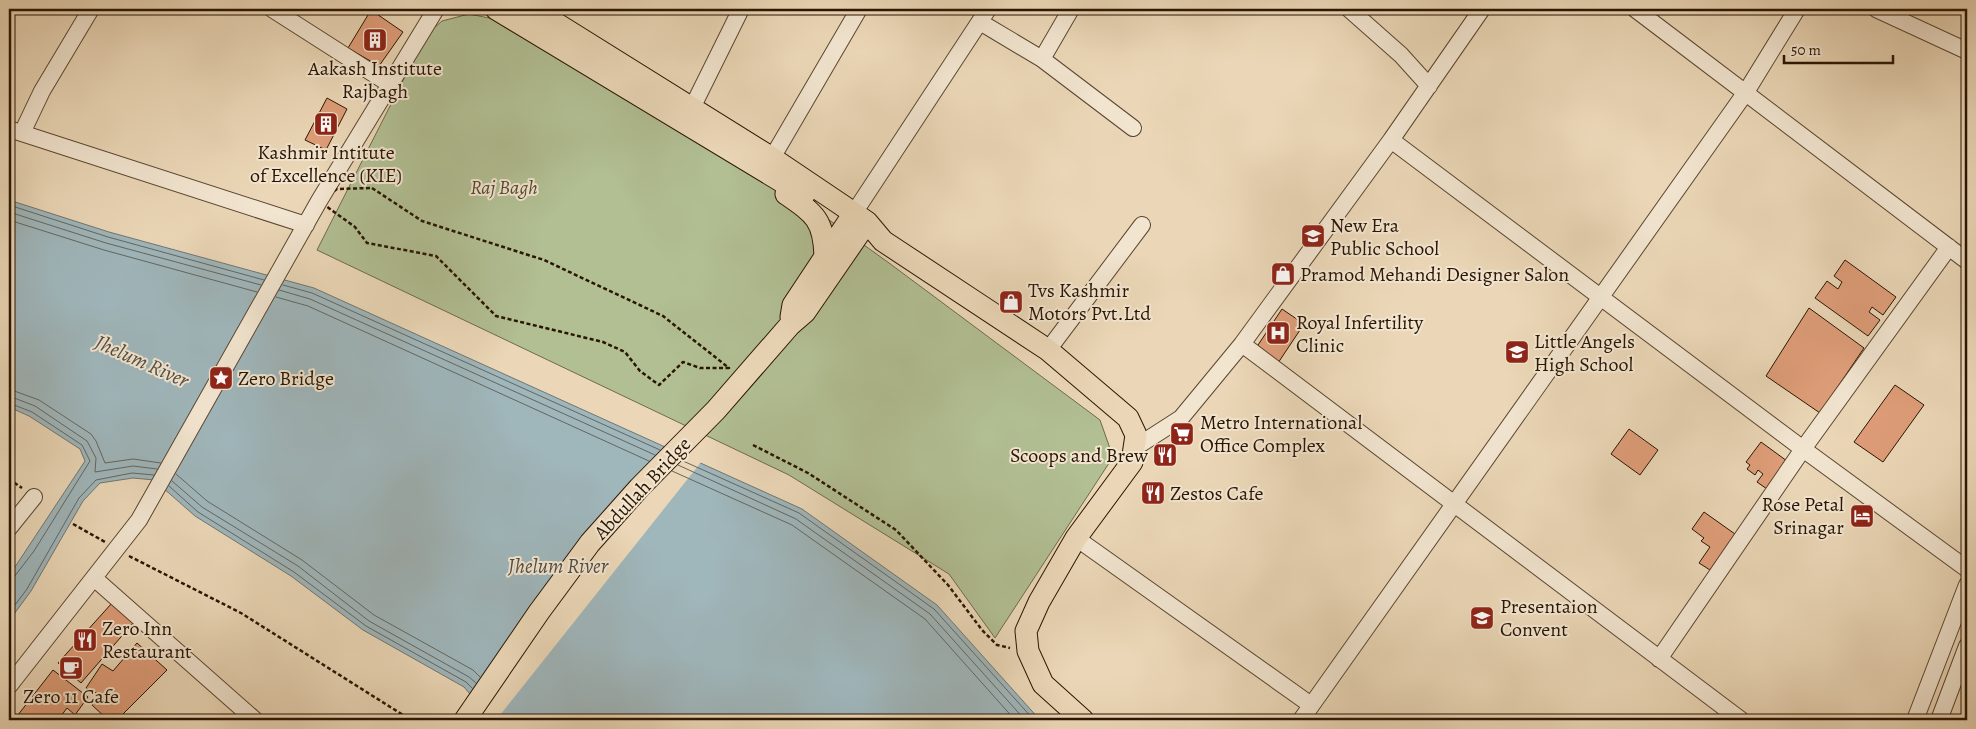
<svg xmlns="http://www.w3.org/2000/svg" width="1976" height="729" viewBox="0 0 1976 729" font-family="Alegreya,serif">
  <rect width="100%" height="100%" fill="#ebd7b7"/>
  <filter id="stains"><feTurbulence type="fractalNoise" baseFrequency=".004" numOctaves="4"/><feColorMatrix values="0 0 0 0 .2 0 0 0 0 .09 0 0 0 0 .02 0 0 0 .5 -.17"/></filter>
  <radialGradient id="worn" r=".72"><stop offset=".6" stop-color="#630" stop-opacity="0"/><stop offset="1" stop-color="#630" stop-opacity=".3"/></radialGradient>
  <path fill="#b1bf93" stroke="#6d6a4b" d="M469,14l20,4 318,186 82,59 211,157 13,37 -118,181 -46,-64 -160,-99 -472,-225 109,-215 16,-14z"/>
  <path fill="#9fb6bb" stroke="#707671" d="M9,200l100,32 205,56 488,221 135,96 103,115h-548l-28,-33 -101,-57 -72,-54 -96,-60 -41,-36 -21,-2 -33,5 -17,18 -52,90 -22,30v-45l76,-115 -5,-12 -51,-33 -20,-9z"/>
  <path fill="#ebd7b7" d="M674,448l28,13 -206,259h-8l-16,-19z"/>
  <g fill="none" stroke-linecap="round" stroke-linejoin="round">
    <path stroke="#64665f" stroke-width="1" d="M9,205l99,32 156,43
      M9,212l97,31 155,42
      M9,220l95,30 153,42
      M283,285l29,8 348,157
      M279,290l31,9 345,156
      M276,297l32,9 341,155
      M9,389l30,11 52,34 5,7 9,22 28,-4 28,4
      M9,396l26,10 52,35 9,17 -1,14 38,-6 24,3
      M9,403l23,9 50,33 8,16 -56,90 -20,26 -5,1
      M683,461l116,52 135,96 100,111
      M678,465l118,54 134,95 95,106
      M672,471l120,54 133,94 90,101
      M176,474l31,27 95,59 72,55 99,55 7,7
      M172,481l30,26 96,59 71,55 100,56 7,6
      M169,486l29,26 96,60 72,54 100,56 6,6
      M9,613l18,-24 52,-91 17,-18 36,-7 22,2"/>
  </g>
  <path fill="#df9e79" stroke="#291503" d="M371,10l32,22 -24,34 -31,-18z
    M327,98l20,11 -21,41 -21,-10z
    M1845,260l51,37 -13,18 -11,-8 -3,5 11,8 -12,16 -53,-38 12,-17 11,8 4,-7 -8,-6z
    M1809,308l55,40 -44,65 -54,-37z
    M1282,309l22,15 -28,42 -22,-15z
    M1895,385l29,20 -41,57 -29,-20z
    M1629,429l29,21 -18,25 -29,-21z
    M1761,442l26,19 -20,28 -10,-7 6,-8 -5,-4 -3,5 -8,-6 3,-4 -4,-3z
    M1704,512l31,22 -25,36 -11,-7 11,-16 -9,-6 3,-3 -12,-9z
    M112,603l22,19 -53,61 -23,-20z
    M137,643l30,27 -50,50h-9l-16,-15 8,-10 -14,-7 16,-24 11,7z
    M53,670l35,27 -13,18 -8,-7 -9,12h-44z"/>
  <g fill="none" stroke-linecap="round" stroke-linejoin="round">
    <defs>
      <path id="minor" d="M272,9l119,76
        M1349,9l52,46 28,31
        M1635,9l332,252
        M1876,9l91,42
        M980,22l62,37 91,69
        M1042,59l29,-50
        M692,108l49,-99
        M9,129l297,96
        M22,133l20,-42 49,-82
        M1391,140l412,309 164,120
        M772,158l87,-149
        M854,213l134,-204
        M1242,344l499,376
        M1048,350l94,-125
        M1136,447l45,-29 61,-74 149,-204 91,-131
        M9,528l25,-31
        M1076,538l235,167
        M94,578l161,142
        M1659,659l144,-210 146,-202
        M9,686l130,-166 180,-319 117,-192
        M1301,720l445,-628 51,-83
        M1915,720l52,-135
        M1939,720l28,-74"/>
      <path id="major" d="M496,9l308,186
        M533,9l239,149 95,64 16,19 165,109 80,68 8,17 -4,27 -56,76 -37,64 -13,29 2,20 15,33 40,36
        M786,194c29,20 38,26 39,63
        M791,317l2,-12 61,-92
        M465,720l74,-108 51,-69 49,-55 77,-78 74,-85 15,-13 62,-90"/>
    </defs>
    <use href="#minor" stroke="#5a4630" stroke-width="18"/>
    <use href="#major" stroke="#291503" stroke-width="23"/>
    <path stroke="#291503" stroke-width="2.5" stroke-dasharray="4 2.5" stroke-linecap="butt" d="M372,188l50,33 122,39 119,56 66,52h-29l-17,-6 -24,23 -19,-14 -15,-19 -22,-10 -107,-26 -60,-60 -69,-13 -12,-16 -36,-26 18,-12z
      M753,445l55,28 88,57 52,55 34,45 15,15 13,3
      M9,479l13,9
      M73,524l32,18
      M129,556l112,57 170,107"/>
    <use href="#minor" stroke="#f2e5d0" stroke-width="16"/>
    <use href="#major" stroke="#ebd7b7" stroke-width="21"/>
  </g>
  <defs>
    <symbol id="building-square" viewBox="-11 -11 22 22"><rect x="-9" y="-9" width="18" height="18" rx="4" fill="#8f2418" stroke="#f2e5d0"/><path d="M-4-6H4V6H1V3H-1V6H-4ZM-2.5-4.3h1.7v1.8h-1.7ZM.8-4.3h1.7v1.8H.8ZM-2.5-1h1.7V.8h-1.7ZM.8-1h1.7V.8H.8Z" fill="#fff"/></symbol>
    <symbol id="school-square" viewBox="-11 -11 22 22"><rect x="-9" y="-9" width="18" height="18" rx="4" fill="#8f2418" stroke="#f2e5d0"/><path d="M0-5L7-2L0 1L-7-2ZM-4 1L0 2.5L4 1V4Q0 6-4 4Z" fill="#fff"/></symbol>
    <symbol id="shop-square" viewBox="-11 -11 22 22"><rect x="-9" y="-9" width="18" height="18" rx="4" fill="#8f2418" stroke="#f2e5d0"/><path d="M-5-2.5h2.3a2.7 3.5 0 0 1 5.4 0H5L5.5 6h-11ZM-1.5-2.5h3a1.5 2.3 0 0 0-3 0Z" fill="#fff"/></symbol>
    <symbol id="hospital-square" viewBox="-11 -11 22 22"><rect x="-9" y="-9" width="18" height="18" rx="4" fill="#8f2418" stroke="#f2e5d0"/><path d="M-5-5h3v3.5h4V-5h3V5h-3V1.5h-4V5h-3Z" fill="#fff"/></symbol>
    <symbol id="sight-square" viewBox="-11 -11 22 22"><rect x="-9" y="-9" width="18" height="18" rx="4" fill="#8f2418" stroke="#f2e5d0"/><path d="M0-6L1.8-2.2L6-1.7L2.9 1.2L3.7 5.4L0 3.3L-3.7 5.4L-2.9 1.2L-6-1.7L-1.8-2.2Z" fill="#fff"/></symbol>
    <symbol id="supermarket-square" viewBox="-11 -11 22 22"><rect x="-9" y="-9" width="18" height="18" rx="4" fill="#8f2418" stroke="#f2e5d0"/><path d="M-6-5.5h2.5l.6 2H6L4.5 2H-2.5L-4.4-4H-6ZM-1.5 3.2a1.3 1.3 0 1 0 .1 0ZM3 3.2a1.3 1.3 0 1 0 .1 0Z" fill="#fff"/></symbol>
    <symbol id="restaurant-square" viewBox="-11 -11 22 22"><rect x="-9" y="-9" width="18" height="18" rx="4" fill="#8f2418" stroke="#f2e5d0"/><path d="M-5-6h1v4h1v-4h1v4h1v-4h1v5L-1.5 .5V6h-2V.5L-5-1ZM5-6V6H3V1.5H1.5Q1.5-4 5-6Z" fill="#fff"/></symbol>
    <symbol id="hotel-square" viewBox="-11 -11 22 22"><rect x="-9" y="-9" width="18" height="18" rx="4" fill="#8f2418" stroke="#f2e5d0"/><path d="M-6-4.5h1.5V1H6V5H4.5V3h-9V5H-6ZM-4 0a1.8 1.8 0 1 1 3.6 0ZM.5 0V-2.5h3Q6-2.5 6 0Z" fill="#fff"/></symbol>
    <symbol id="cafe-square" viewBox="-11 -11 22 22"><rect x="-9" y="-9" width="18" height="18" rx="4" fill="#8f2418" stroke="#f2e5d0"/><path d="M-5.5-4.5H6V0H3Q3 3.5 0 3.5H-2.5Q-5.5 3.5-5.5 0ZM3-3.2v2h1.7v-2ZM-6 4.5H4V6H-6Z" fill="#fff"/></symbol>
  </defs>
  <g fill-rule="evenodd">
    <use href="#building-square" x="361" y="26" width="28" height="28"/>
    <use href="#building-square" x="312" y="110" width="28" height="28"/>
    <use href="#school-square" x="1299" y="222" width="28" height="28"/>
    <use href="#shop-square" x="1269" y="260" width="28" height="28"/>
    <use href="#shop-square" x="997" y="288" width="28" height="28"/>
    <use href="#hospital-square" x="1264" y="319" width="28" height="28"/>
    <use href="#school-square" x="1503" y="338" width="28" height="28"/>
    <use href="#sight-square" x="207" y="364" width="28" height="28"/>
    <use href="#supermarket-square" x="1168" y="420" width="28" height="28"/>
    <use href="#restaurant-square" x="1151" y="441" width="28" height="28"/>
    <use href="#restaurant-square" x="1139" y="479" width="28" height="28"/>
    <use href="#hotel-square" x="1848" y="502" width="28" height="28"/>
    <use href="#school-square" x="1468" y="604" width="28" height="28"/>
    <use href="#restaurant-square" x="71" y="626" width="28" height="28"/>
    <use href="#cafe-square" x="57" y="654" width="28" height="28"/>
  </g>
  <g text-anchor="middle" stroke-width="4" stroke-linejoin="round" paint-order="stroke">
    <g font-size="20" fill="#291503" stroke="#f2e5d0" text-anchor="start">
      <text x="375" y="75" text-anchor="middle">Aakash Institute<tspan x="375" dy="23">Rajbagh</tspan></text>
      <text x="326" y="159" text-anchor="middle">Kashmir Intitute<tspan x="326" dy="23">of Excellence (KIE)</tspan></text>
      <text x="1330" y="232">New Era<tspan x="1330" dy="23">Public School</tspan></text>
      <text x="1300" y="281">Pramod Mehandi Designer Salon</text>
      <text x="1028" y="297">Tvs Kashmir<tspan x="1028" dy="23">Motors Pvt.Ltd</tspan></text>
      <text x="1296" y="329">Royal Infertility<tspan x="1296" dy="23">Clinic</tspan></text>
      <text x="1534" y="348">Little Angels<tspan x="1534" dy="23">High School</tspan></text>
      <text x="238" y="385">Zero Bridge</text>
      <text x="1200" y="429">Metro International<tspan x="1200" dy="23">Office Complex</tspan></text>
      <text x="1148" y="462" text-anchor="end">Scoops and Brew</text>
      <text x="1170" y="500">Zestos Cafe</text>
      <text x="1844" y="511" text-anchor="end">Rose Petal<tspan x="1844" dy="23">Srinagar</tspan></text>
      <text x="1500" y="613">Presentaion<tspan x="1500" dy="23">Convent</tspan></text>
      <text x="102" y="635">Zero Inn<tspan x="102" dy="23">Restaurant</tspan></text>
      <text x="71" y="703" text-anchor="middle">Zero 11 Cafe</text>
    </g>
    <g font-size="20" font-style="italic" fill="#52482e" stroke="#f2e5d0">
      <text x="504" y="194">Raj Bagh</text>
    </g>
    <g font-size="20" fill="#291503" stroke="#f2e5d0">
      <text transform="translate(642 488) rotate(-47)" y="7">Abdullah Bridge</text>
    </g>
    <g font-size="21" font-style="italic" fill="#524d43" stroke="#f2e5d0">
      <text transform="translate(142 361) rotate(24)" y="7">Jhelum River</text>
      <text x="558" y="573">Jhelum River</text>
    </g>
  </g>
  <rect width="1976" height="729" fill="none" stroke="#ebd7b7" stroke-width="30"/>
  <rect x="10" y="10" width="1956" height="709" fill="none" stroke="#291503" stroke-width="2.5"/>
  <rect x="15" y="15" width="1946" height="699" fill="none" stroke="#291503"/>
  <path d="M1784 55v8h109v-8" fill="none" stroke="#291503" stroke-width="2.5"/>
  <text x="1791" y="55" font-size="15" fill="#291503" stroke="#f2e5d0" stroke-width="4" paint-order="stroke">50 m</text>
  <rect width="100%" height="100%" filter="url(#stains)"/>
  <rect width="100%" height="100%" fill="url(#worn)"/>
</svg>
